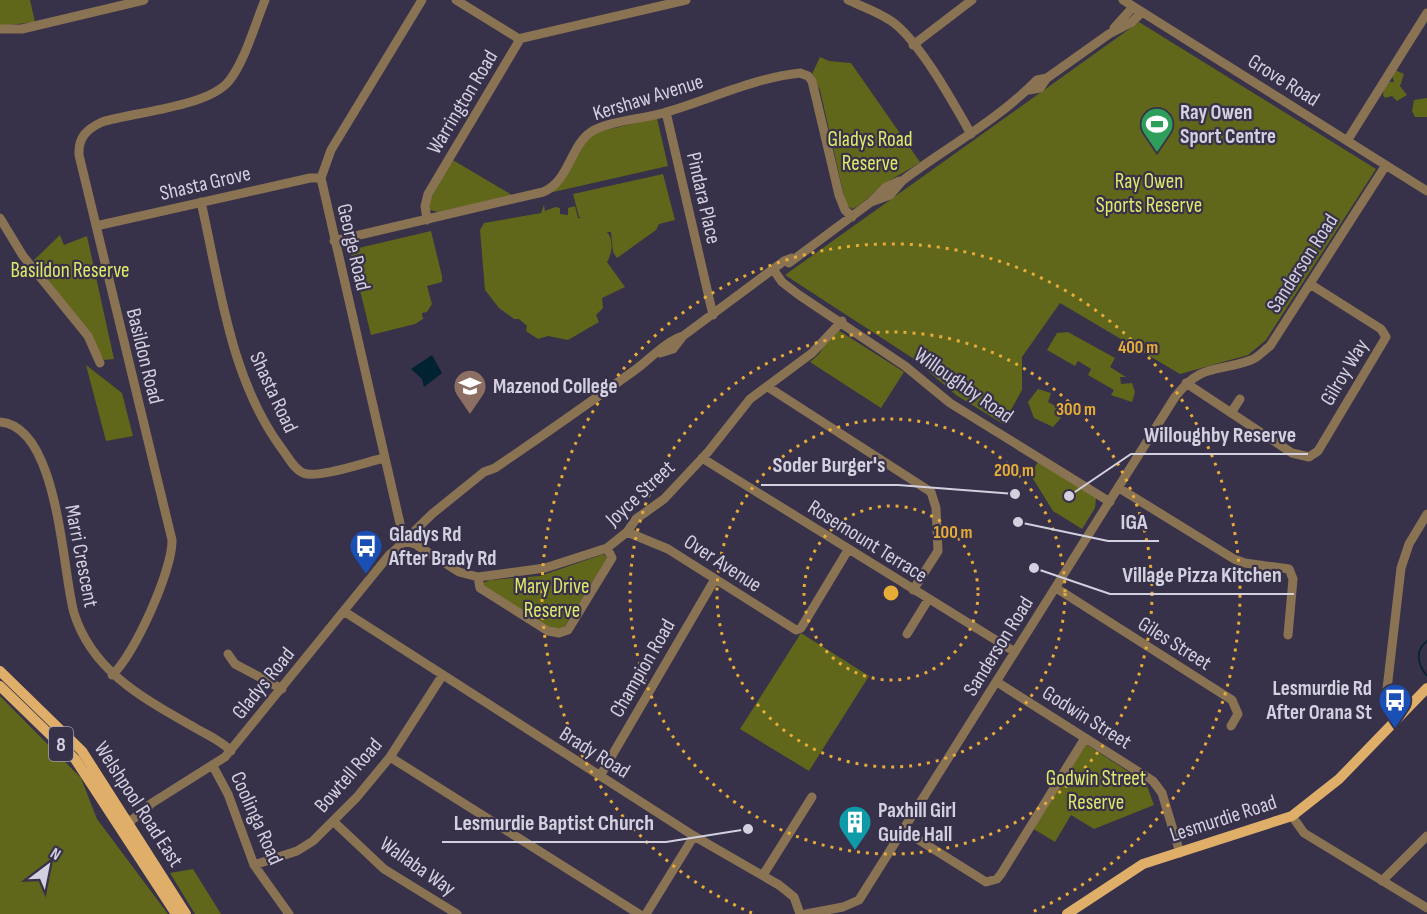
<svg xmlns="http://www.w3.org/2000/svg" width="1427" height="914" viewBox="0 0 1427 914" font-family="'Sofia Sans Condensed',sans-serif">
  <rect width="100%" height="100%" fill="#373149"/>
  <path fill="#60661a" d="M0,0h30l5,22 -35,4z
    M1139,22l237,147 -110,171 -18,15 -68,19 -120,-71 -38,54v33l-19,34 -47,-29 -42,-36 -129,-84z
    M820,57l9,4 22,2 69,99c-11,8 -22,13 -33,20 -12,7 -21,21 -35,27l-6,-4 -26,-115 -8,-16z
    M1395,70l9,4 -4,12 7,9 -10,6 -5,-5 -7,2 -2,-3 1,-9 4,-4h6l-2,-6z
    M1427,98v19h-12l-3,-6 2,-11z
    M657,118l11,48 -119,27 40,-59z
    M451,159l61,36 -73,17 -10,-2 -1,-6z
    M663,174l12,46 -16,4 -3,6 -39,28 -4,-6 -2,-20h-4c8,9 4,24 0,30l18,25 -23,11 1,10 -7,7 3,7 -31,18 -20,-4 -10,3 -12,-8 1,-5 -8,-7h-5l-15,-11 -14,-18 -5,-60 4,-7 57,-10 3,-8 1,6 10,-4 5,1v6l8,1v-7l7,-2 3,12h4l-3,-1 -6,-23z
    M431,231l11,45v6l-15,4 5,18 -5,8 -5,1 1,6 -8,5 -44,11 -21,-85z
    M60,235l4,10 23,-9 27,123 -10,1 -70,-100z
    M835,328l69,44 -23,36 -71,-46 9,-8z
    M1068,332l47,26 -5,9 16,10h-6l1,7 11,-1 3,9 -3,10 -21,-7 3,-5 -26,-15 3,-6 -13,-8 -3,5 -28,-16 10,-17z
    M86,365l36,28 11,43 -27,5z
    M1038,389l13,4 -3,9 18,10 -13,15 -19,-9 -6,-16z
    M1038,462l58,36 -1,10 -13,21 -29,-18 -23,-37z
    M604,554l3,4 -42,68 -4,3 -10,-1 -67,-41 -1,-4 7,-3 50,-4z
    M801,633l68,43 -60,95 -69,-42z
    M0,696l81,82 16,41 71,95h-168z
    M1081,741l65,42 8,22 -60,24 -23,-14 -16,27 -28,-17z
    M193,869l28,45h-26l-25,-41z"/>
  <path fill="#002231" d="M432,355l10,18 -18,14 -2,-8 -11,-10z"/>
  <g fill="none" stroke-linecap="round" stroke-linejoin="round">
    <path stroke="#002231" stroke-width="1.5" d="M1427,641c-13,10 -9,24 0,35"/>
    <path stroke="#8a7353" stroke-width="9" d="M422,0l-91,150 -10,28 83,363 11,3 44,28 19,5 67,-9 62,-20 20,-16 9,-13 28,-20 44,-47 42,-53 62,-46 30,-32
      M848,0c15,7 33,13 46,23 27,21 60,81 77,111
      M1123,0l304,191
      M1114,28l19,-21
      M0,29h22l122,-29
      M518,39l168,-39
      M913,45l59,-45
      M1029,90l11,-2 7,-10 62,-44 23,-12 10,-10
      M666,112l47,203
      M1347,141l80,-128
      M201,202c19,83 29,177 81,247 6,8 12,20 21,24 15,6 63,-11 81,-15
      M871,202l19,-7 12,-14c45,-34 96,-61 135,-101l10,-2
      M0,218l23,38 65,80 12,27
      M427,220l-2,-14 3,-12 91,-153 -3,-4 -60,-37
      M96,226l214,-48h11
      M334,241l209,-49c26,-10 27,-46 48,-60 17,-11 52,-13 72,-19 46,-13 90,-35 137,-40l8,3 4,5 27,114 6,15 7,7
      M789,263l82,-61 15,-15 13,-6
      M773,269l9,13 17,13 106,71 45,37 160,99
      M660,353l13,-4 10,-13
      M1186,383l106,70 17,4 9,-6 68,-114 -5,-8 -71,-45
      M768,387l163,105 5,16 2,43 -25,39
      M1231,413l9,-14
      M0,422c59,4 62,149 74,191 18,58 69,85 118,113 13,8 29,14 39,25
      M702,458l313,194
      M1119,488l115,71 11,4 44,6 4,10 -5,56
      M627,532l41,17 128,81 5,-2 47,-78
      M388,557l44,-43 52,-42 11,-4c47,-32 94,-65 140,-98 15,-11 31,-29 48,-34l101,-75 8,-3
      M478,577l2,11 68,43 11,2 9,-3 44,-72 -5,-10
      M1056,588l176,112 6,14 -7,12
      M345,612l349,224 85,49 15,12 6,17
      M907,634l21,-34
      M228,654l7,10 47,25
      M112,675c22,-19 61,-106 60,-135l-93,-385c-1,-18 8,-26 23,-33 32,-10 106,-15 127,-41 16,-20 26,-57 36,-81
      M997,682l156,99 9,12 18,60
      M1387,689l14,-121 8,-24 18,-30
      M390,757l249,157
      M213,766l15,28 26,71 35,49
      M600,776l115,-197
      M1292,816l12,17 123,75
      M128,820h4l20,-17 73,-46 165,-203
      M333,821l51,48 73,45
      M903,830l83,52 11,-3 4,-5 84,-136
      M254,865l43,-14 16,-10 44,-44 33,-40 52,-81
      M763,875l49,-78
      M1382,881l45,-45
      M646,914l48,-78
      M806,914l37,-7 16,-7 316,-503c27,-35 41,-24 76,-37 7,-2 13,-10 19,-14l116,-181"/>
    <path stroke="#dfaf6a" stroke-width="10" d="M0,671l82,80 104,163
      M0,686l75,73 101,155
      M1067,914l76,-50 149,-48 47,-37 88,-91"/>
  </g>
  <g fill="none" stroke="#e7ac37" stroke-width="3" stroke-dasharray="3 6">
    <circle cx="891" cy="593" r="87"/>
    <circle cx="891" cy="593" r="174"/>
    <circle cx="891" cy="593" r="261"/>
    <path d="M752 913A349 349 0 1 1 1030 913"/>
  </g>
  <defs>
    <symbol id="stadium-pin" viewBox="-11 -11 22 30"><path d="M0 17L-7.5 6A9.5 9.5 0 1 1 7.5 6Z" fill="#2e9e5b" stroke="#373149"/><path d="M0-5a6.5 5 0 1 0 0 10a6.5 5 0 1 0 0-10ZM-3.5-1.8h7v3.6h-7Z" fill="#fff"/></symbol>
    <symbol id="university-pin" viewBox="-11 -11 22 30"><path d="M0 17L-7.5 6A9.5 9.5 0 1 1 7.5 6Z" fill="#8d6e63" stroke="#373149"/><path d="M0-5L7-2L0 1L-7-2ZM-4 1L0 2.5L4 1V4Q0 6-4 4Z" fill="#fff"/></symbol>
    <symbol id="bus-pin" viewBox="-11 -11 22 30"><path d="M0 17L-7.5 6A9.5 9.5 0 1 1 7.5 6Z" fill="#1a4fb4" stroke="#373149"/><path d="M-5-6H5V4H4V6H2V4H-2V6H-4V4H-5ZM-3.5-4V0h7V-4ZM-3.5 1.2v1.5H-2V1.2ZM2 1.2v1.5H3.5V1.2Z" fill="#fff"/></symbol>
    <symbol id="building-pin" viewBox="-11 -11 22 30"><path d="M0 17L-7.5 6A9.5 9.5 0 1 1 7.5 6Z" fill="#0f9aa8" stroke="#373149"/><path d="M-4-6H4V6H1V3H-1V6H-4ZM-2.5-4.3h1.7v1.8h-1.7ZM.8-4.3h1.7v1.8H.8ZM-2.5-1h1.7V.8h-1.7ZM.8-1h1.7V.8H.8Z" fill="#fff"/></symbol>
  </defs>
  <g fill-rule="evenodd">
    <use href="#stadium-pin" x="1138" y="105" width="38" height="52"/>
    <use href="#university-pin" x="451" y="367" width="38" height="52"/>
    <use href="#bus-pin" x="347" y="527" width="38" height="52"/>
    <use href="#bus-pin" x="1376" y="681" width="38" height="52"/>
    <use href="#building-pin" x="836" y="803" width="38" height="52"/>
  </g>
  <g text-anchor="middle" stroke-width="4.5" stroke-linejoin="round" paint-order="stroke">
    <rect fill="#373149" stroke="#a4a0b2" stroke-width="1.5" x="49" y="727" width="24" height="34" rx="4.5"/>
    <g font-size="20" font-weight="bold" fill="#d3d0df">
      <text x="61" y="751">8</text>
    </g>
    <g font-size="21" fill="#d3d0df" stroke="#373149">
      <text transform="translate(1284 80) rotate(32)" y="7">Grove Road</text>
      <text transform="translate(648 97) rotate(-17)" y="7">Kershaw Avenue</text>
      <text transform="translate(462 102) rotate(-59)" y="7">Warrington Road</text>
      <text transform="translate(205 183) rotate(-13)" y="7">Shasta Grove</text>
      <text transform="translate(704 198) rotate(77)" y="7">Pindara Place</text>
      <text transform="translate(354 247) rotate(77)" y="7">George Road</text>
      <text transform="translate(1302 263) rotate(-57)" y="7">Sanderson Road</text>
      <text transform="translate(145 356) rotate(76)" y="7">Basildon Road</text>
      <text transform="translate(1344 372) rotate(-59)" y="7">Gilroy Way</text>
      <text transform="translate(964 385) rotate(35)" y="7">Willoughby Road</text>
      <text transform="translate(274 392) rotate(65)" y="7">Shasta Road</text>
      <text transform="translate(640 493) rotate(-43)" y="7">Joyce Street</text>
      <text transform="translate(868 541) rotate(32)" y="7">Rosemount Terrace</text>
      <text transform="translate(82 556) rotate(79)" y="7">Marri Crescent</text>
      <text transform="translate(723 563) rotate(33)" y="7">Over Avenue</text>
      <text transform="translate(1175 643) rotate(32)" y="7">Giles Street</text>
      <text transform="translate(998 646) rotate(-58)" y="7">Sanderson Road</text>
      <text transform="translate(642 668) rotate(-60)" y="7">Champion Road</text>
      <text transform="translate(263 683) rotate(-51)" y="7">Gladys Road</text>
      <text transform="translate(1087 717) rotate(32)" y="7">Godwin Street</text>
      <text transform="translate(595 752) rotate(32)" y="7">Brady Road</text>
      <text transform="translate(348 775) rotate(-49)" y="7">Bowtell Road</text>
      <text transform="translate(139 804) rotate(57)" y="7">Welshpool Road East</text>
      <text transform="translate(257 818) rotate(66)" y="7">Coolinga Road</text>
      <text transform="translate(1223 818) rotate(-18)" y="7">Lesmurdie Road</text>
      <text transform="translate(418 866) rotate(35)" y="7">Wallaba Way</text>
    </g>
    <g font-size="21" font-weight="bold" fill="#d3d0df" stroke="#373149" text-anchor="start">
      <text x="1180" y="119">Ray Owen<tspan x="1180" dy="24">Sport Centre</tspan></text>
      <text x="493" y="393">Mazenod College</text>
      <text x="389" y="541">Gladys Rd<tspan x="389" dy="24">After Brady Rd</tspan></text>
      <text x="1372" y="695" text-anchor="end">Lesmurdie Rd<tspan x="1372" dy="24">After Orana St</tspan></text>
      <text x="878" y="817">Paxhill Girl<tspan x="878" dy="24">Guide Hall</tspan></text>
    </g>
    <g font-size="21" fill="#dfea6b" stroke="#373149">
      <text x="870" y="146">Gladys Road<tspan x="870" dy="24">Reserve</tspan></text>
      <text x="1149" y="188">Ray Owen<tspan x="1149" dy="24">Sports Reserve</tspan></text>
      <text x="70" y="277">Basildon Reserve</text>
      <text x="552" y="593">Mary Drive<tspan x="552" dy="24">Reserve</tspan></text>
      <text x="1096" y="785">Godwin Street<tspan x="1096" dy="24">Reserve</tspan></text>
    </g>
  </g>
  <circle cx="891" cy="593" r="9" fill="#e7ac37" stroke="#373149" stroke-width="3"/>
  <g font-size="18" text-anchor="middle" font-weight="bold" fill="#e7ac37" stroke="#373149" stroke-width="4.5" stroke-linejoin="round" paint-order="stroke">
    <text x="1138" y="353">400 m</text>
    <text x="1076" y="415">300 m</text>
    <text x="1014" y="476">200 m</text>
    <text x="953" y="538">100 m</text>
  </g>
  <path fill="none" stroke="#d3d0df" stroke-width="2" d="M1069 496L1131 454H1308M1015 494L898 485H761M1018 522L1108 541H1159M1034 568L1110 594H1294M748 829L666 842H442"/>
  <g fill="#d3d0df" stroke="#373149" stroke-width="2">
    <circle cx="1069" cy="496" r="6"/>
    <circle cx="1015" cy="494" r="6"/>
    <circle cx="1018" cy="522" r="6"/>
    <circle cx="1034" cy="568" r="6"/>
    <circle cx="748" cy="829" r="6"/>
  </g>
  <g font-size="22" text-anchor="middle" font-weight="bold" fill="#d3d0df" stroke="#373149" stroke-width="4.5" stroke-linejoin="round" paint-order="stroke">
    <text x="1220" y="442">Willoughby Reserve</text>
    <text x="829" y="472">Soder Burger's</text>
    <text x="1134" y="529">IGA</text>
    <text x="1202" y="582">Village Pizza Kitchen</text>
    <text x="554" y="830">Lesmurdie Baptist Church</text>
  </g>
  <g transform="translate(48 866) rotate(32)" stroke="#373149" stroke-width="4.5" paint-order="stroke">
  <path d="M0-4.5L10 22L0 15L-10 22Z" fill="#d3d0df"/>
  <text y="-9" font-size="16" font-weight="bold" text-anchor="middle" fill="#d3d0df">N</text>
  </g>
</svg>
